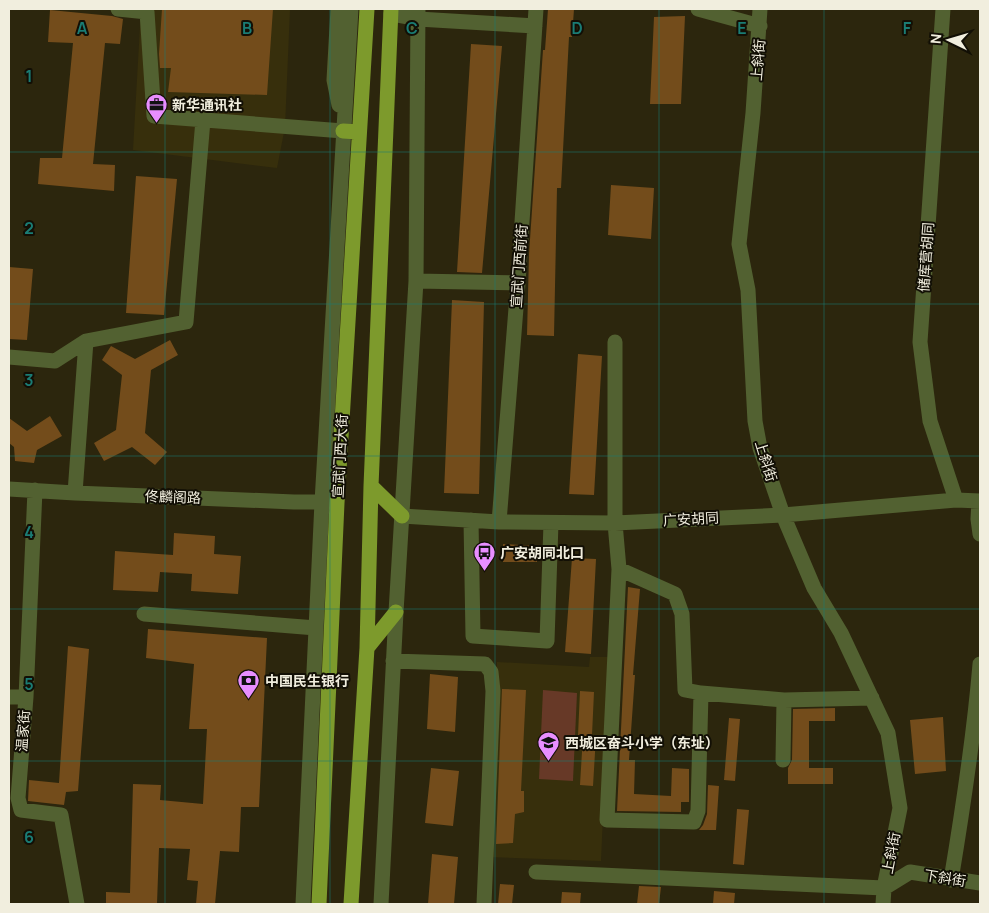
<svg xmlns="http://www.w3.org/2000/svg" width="989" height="913" viewBox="0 0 989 913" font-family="Manrope,'Noto Sans SC',sans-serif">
  <rect width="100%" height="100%" fill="#2c260d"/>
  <path fill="#372f0c" d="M141,9h149l-5,118 -8,41 -144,-18z
    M590,657h20l-9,204 -113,-4 9,-195 92,5z"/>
  <path fill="#673927" d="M543,690l34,3 -4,88 -34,-2z"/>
  <path fill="#734c1b" d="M162,9h111l-6,86 -99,-3 3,-24h-11l-1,-14z
    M548,9h26l-2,28h-3l-8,151h-4l-3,148 -27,-1 2,-81 14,-204h2z
    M50,10l62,6 11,3 -3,25 -15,-1 -12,121 22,1 -1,26 -76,-7 2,-26h22l11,-115 -25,-1z
    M685,16l-4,88h-31l4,-87z
    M471,44l31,2 -20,227 -25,-1z
    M136,176l41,3 -13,136 -38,-2z
    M611,185l43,3 -3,51 -43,-4z
    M9,267l24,2 -6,71 -18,-1z
    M452,300l32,2 -5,192 -35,-1z
    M170,340l8,15 -27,15 -6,63 22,19 -12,13 -23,-18 -28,14 -10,-18 22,-13 6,-55 -20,-15 9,-14 24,13z
    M578,354l24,2 -8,139 -25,-1z
    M50,416l12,20 -25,14 -3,13 -19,-2 -1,-14 -5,-4v-25l18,13z
    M174,533l41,3 -1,18 27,2 -3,38 -47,-3 1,-17 -32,-2 -2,20 -45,-2 2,-39 58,4z
    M503,544l34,2v16h-34z
    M572,558l24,1 -5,95 -26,-2z
    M628,587l12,2 -7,86h2l-6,85h6l-1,34 37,2 1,-28 17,1v33h-8v10l-64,-1z
    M148,629l119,9 -8,169h-18l-2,45 -19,-1 -5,53h-19l2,-23 -11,-1 3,-31 -31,-1 -2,56h-51v-12l24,1 3,-109 28,1 -1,15 43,4 4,-75h-18l5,-65 -48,-6z
    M68,646l21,3 -11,142 -12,1 -2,13 -36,-4 1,-21 30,3z
    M430,674l28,3 -3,55 -28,-3z
    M502,689l24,1 -5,101h3v21l-9,2 -2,29 -17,1z
    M580,691l14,1 -2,43 4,1 -3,50 -13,-1 3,-50h-5z
    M835,708v13h-26v47h24v16h-45v-16l4,-8 1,-51z
    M943,717l3,54 -31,3 -5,-54z
    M729,718l11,1 -5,62 -11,-1z
    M431,768l28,3 -6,55 -28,-3z
    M708,785l11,1 -3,44h-17l4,-5 4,-11z
    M737,809l12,1 -5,55 -11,-1z
    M432,854l26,3 -4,47h-26z
    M500,884l14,1 -2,19h-14z
    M639,886l22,1 -2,17h-22z
    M714,891l21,2 -1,11h-21z
    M562,892l19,1 -1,11h-19z"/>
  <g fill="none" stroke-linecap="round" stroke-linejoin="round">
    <path stroke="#526131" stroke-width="15" d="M118,9l29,3 7,104 189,15
      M338,9l-4,71 5,25
      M698,9l62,17
      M760,9l-7,104 -14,131 9,46 7,131 5,27 23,67 31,73 27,45 47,100 12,75 -16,80 -1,16
      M943,9l-23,333 10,79 26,79
      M391,14l27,5 117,7
      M416,281l102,2
      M615,342v181l4,46 -12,251 87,2 4,-11 3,-118 -16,-3 -3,-76 -7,-20 -56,-25
      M9,357l46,4 31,-20 100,-19 17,-202
      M9,489l66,4 219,9h37
      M35,490l-9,207 -8,101 3,12 40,5 16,89
      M75,493l11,-152
      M979,501l-1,18 2,15
      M402,516l97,6 116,1 168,-8 173,-15 24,1
      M471,520l2,116 74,5 4,-118
      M499,522l19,-239 18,-274
      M144,614l172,14
      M393,661l92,3 6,8 2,19 -9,213
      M701,693l83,7 88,-2
      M9,697h17
      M783,760l1,-60
      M536,872l348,16
      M951,880c12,-72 23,-144 29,-216
      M884,888l26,-16 70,11
      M303,904l19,-402 29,-493
      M381,904l15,-292 20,-331 2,-272"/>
    <path stroke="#7d9a2c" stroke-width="15" d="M343,131l16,1
      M371,486l31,30
      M367,648l29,-36
      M319,904l18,-401 30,-494
      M351,904l16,-256 4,-162 20,-477"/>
  </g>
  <path fill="none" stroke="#1a7c74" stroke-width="1" stroke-opacity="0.55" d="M165,9v895M330,9v895M495,9v895M659,9v895M824,9v895M9,152h971M9,304h971M9,456h971M9,609h971M9,761h971"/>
  <defs>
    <symbol id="office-pin" viewBox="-11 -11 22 30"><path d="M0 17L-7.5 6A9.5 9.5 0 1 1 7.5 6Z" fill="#e88eff" stroke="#120f05"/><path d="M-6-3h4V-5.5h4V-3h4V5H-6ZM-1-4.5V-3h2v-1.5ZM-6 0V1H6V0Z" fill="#111"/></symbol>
    <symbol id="bus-pin" viewBox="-11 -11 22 30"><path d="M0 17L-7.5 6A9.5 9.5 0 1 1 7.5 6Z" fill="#e88eff" stroke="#120f05"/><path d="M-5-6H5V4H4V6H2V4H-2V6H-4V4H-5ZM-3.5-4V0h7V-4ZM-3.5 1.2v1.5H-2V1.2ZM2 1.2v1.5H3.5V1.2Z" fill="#111"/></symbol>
    <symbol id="bank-pin" viewBox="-11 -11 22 30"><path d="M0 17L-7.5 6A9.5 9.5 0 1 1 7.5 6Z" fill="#e88eff" stroke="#120f05"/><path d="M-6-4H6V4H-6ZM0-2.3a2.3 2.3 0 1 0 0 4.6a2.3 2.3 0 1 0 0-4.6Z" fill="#111"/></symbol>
    <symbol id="school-pin" viewBox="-11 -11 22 30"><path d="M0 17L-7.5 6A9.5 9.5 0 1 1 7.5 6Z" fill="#e88eff" stroke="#120f05"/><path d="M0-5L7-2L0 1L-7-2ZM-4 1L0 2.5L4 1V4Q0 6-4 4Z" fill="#111"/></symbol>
  </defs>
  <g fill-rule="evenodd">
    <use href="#office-pin" x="144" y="92" width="25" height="34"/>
    <use href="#bus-pin" x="472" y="540" width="25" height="34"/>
    <use href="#bank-pin" x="236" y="668" width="25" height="34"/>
    <use href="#school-pin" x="536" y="730" width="25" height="34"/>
  </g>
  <g text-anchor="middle" stroke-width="4" stroke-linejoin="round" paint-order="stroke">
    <g font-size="14" fill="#f1eede" stroke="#120f05">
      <text transform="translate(758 60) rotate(-85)" y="5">上斜街</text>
      <text transform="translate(926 257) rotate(-86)" y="5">储库营胡同</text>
      <text transform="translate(519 266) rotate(-86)" y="5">宣武门西前街</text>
      <text transform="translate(340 456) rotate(-87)" y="5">宣武门西大街</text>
      <text transform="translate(766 461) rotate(73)" y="5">上斜街</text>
      <text transform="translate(173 497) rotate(2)" y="5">佟麟阁路</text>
      <text transform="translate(691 519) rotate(-3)" y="5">广安胡同</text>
      <text transform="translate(23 731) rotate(-86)" y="5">温家街</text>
      <text transform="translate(891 853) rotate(-79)" y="5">上斜街</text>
      <text transform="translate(945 878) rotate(9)" y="5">下斜街</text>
    </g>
    <g font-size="14" font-weight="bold" fill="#f1eede" stroke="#120f05" text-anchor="start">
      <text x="172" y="110">新华通讯社</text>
      <text x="500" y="558">广安胡同北口</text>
      <text x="265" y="686">中国民生银行</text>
      <text x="565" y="748">西城区奋斗小学（东址）</text>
    </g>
  </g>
  <g font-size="16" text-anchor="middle" font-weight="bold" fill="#1a7c74" stroke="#120f05" stroke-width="4" stroke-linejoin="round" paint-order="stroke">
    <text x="82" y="34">A</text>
    <text x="247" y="34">B</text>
    <text x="412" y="34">C</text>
    <text x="577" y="34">D</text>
    <text x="742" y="34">E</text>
    <text x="907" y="34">F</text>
    <text x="29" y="82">1</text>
    <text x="29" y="234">2</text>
    <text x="29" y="386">3</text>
    <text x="29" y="538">4</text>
    <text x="29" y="690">5</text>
    <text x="29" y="843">6</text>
  </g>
  <rect width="989" height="913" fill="none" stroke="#f1eede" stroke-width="20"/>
  <g transform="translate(949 40) rotate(275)" stroke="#120f05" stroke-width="4" paint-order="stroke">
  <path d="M0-4L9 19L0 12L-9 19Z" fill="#f1eede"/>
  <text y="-8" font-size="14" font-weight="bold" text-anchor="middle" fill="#f1eede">N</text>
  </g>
</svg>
